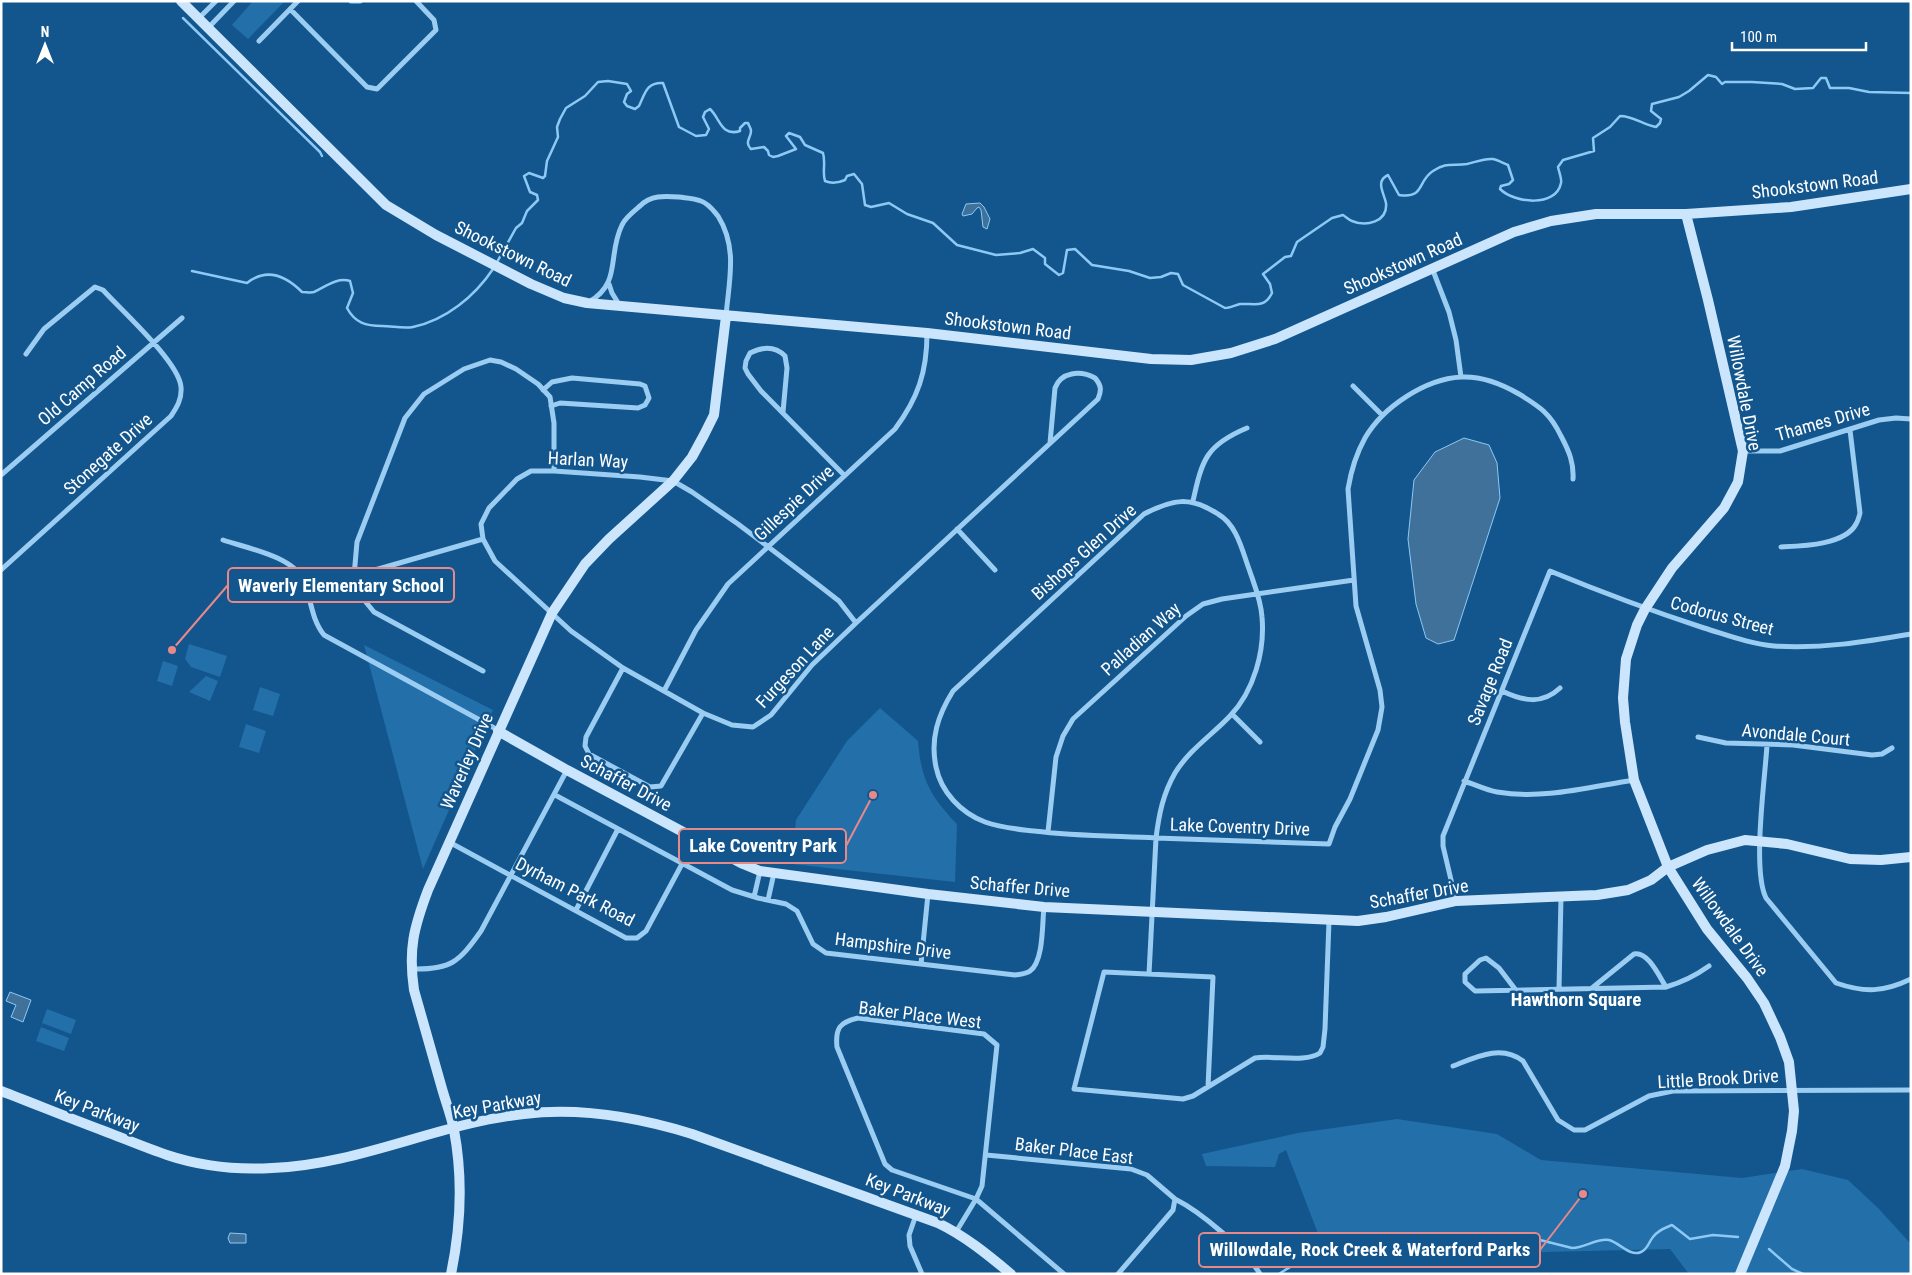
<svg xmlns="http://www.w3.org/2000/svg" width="1912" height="1275" viewBox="0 0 1912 1275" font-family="'Roboto Condensed',sans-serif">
  <rect width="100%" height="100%" fill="#13568d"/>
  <path fill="#226faa" d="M253,1h32l-37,38 -16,-14z
    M189,644l38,12 -7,21 -29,-10 -6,-8z
    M364,645l129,65 -70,159z
    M163,661l15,5 -6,20 -15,-5z
    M206,676l12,5 -8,20 -21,-9z
    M260,687l20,7 -7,22 -20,-6z
    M880,708l38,33c3,38 12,55 39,83l-2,58 -163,-18 4,-44 51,-79z
    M246,724l20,7 -7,22 -20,-6z
    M47,1009l29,11 -5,14 -29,-11z
    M41,1027l28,11 -5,13 -28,-10z
    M1397,1119l100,15 44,26 201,18 60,-9 46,11 30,28 33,36v30h-222l-19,-25 -343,8 -41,-107 -7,4 -4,13 -69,-1 -4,-12 96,-21z"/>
  <path fill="#40719a" stroke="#8dc9f4" d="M980,203l4,4 6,12 -3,10 -4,-2 -2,-17 -2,-3 -2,1 -5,6 -9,2 -1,-2 4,-10z
    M1464,438l25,7 8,18 3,35 -46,142 -16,4 -12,-6 -10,-34 -8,-65 6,-59 21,-28z
    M10,992l21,8 -8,22 -12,-5 5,-12 -10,-4z
    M230,1233l16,1v9h-16l-2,-5z"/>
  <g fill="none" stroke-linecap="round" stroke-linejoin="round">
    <path stroke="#8dc9f4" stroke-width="2.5" d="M183,18l137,134 2,4
      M496,264l20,-36 6,-5 5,-12 11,-11 -1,-5 -7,-3 -6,-16 5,-3 14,5 2,-2 2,-15 11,-24 -1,-10 3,-8 6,-11 19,-12 13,-14 10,-1 19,3 4,7 -4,3 -3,8 3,4 8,3 4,-3c6,-12 7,-24 24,-23l16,44 17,9 10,-1 3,-6 -6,-12 2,-5 5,-3c10,9 11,28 30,22v-3l5,-5h3c1,3 3,5 3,8 0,7 -7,11 0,18l13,-2 4,4 1,4 4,2 5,-1 18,-7 -10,-13 3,-3 11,4 5,8 18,8c3,10 -1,19 2,28 7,3 13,2 20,-1l2,-4 7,-2 8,10 3,21 6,2 18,-4 18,11 26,9 24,22 39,10 24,-2 13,-4 12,9v6l14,11 4,-2 4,-23 8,-1 17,16 37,6 21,7 11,-1 10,-4 7,1 5,11 42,23c5,0 10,-3 15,-4 14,-1 24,5 32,-11l-2,-9 -7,-10 22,-17 6,-1 6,-14 35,-24 11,-3c3,2 6,5 9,6 14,6 36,1 34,-18 -2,-10 -11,-22 2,-28l11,20c26,4 18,-14 34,-24 13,-9 20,-5 34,-7 9,-2 17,-6 26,-5 5,1 10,4 15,6l5,15 -4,4 -8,2 -1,3c14,14 56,19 61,-6 1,-4 -2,-11 -3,-16l5,-7 31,-9 -1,-13 17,-11 10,-11c14,0 23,9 36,11l4,-4 1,-4 -10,-8 1,-7 27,-7 10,-6 19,-16 8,2 6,7 3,-2h27l30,2 13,5 18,-1 8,-10h5l4,10h19l20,4 42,1
      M192,271l55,12c20,-16 39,-7 55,9 4,0 9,1 12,0 11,-5 23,-15 36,-11l3,12 -6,15c8,15 19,18 35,18 10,0 22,3 31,1 33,-7 62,-31 80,-58
      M1769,1249l23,20 11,5
      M1279,1274c17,-12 45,-23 65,-26 4,0 8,2 12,1 7,0 15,-5 21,-10l22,3 13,4 24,-4h29l36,-7 23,1 48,12c13,0 24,-10 37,-8 11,3 21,17 32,12 7,-3 7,-9 12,-15 5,-7 12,-9 19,-12l18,14 23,-4 25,2"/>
    <path stroke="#9bccf1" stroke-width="5" d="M351,1h9
      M290,9l77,78 10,2 59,-59 -2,-10 -18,-19
      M198,19l18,-18
      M208,28l26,-27
      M259,41l39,-40
      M1432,268l17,44 7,28 5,37
      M609,284l3,9 8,13
      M589,302c33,-19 18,-47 33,-77 3,-7 12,-14 18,-19 11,-11 24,-10 39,-9 7,1 15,1 22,4 8,3 12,9 17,15 20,32 11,64 8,100
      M1353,386l29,29
      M543,390l9,-8 20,-4 68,6 5,2 4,12 -4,7 -7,3 -78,-5 -9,3
      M783,412l4,-44 -2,-12c-10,-10 -23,-9 -35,-3l-4,8 -1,7 3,6 13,17 83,84
      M1743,451h37l99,-31 17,-2 15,1
      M1,475l181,-157
      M1193,501c9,-41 13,-56 54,-73
      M957,529l38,41
      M223,540c23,8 70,16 81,41 7,17 7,38 20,54l174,95
      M1781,547c21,-1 64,-2 75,-23 2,-3 3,-7 4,-11l-10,-83
      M1,570l170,-154c6,-9 11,-17 10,-29 -2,-25 -60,-77 -78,-97l-8,-3 -51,42 -18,25
      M354,576l129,-37
      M856,623l-17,-22 -18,-14 -83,-63 -46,-32 -19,-11 -33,-4 -86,-6h-23l-14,8 -28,29 -8,16 2,15 12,22 76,70 52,37 80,45 29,12 21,2 18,-12 41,-50 44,-42 242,-224c4,-9 3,-14 -3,-21 -15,-8 -34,-6 -40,10l-5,55
      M623,668l-37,69 -1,9 4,8 61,33 11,-1 42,-73
      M483,671l-109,-59 -18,-22 -2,-14 3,-34 48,-124 19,-24 40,-25 26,-9 11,2 15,7 22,15 12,13 4,26v48
      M664,691l32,-61 32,-46 167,-155c23,-31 32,-57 32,-96
      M1502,691c21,10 40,14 58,-3
      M1232,714l28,28
      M1698,737l28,6 67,2 79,10 10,-1 10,-6
      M1767,745c-2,34 -15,125 -1,153l70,85c29,10 48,9 75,-4
      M1464,781c10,3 22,9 33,11 45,8 92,-5 137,-12
      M555,795l177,95 26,8 28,6 11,7 16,33 13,9 189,22c6,-1 11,-1 15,-4 14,-10 12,-48 14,-64
      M1048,832l8,-75 7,-21 10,-17 113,-103 17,-12 19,-5 132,-19
      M449,842l177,96h11l9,-7 36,-67
      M754,897l6,-26
      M768,900l6,-27
      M1456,901l-13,-55v-10l107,-265c51,21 102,40 154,57 23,7 46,16 70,18 48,3 90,-4 137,-12
      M576,910l42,-81
      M921,964l7,-70
      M412,969c39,1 47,-7 69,-38l86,-161
      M1149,974l7,-136c-41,-2 -82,-2 -122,-7 -17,-2 -33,-3 -49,-9 -24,-9 -44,-30 -49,-55 -6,-28 2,-52 17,-76l191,-177c29,-15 46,-18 74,0 19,11 24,36 31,55 5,15 12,31 13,48 3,34 -8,74 -32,99 -18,19 -41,34 -55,57 -12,21 -16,41 -19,65l173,6 6,-17 15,-28 28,-69 4,-23 -2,-17 -24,-84 -8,-117c3,-18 8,-35 17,-51 18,-31 60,-59 96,-61 20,-1 41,7 58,17 21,13 31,19 42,42 8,15 13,27 12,43
      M1592,988l42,-34c14,-3 25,22 32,33
      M1515,989l-16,-21 -13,-10 -6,2 -15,14v8l10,9 191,-4c17,-5 29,-11 43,-21
      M1559,989l2,-92
      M1453,1066c23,-9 48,-22 70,-5l35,59 16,10h11l64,-34 24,-5 238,-1
      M1208,1087l5,-110 -109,-5 -30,117 109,10 10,-3 62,-38c19,-3 50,5 65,-5l3,-6 2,-18 4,-108
      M986,1155l145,14 16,6 28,24 -2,11 -55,64
      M1175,1199c26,13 70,50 85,75
      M916,1215l-7,20 1,11 12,28
      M956,1232l20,-33 -84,-29 -7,-6 -48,-117c-2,-19 3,-25 21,-29l126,16 13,11 -15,141 -6,13 88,75"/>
    <path stroke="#cae5fc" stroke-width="10" d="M181,1l205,204 50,30 95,49 33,14 23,5 340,30 224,26 40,1 40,-7 44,-14 239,-107 37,-11 45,-7h90l105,-7 120,-18
      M1686,214l22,86 35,151 -5,31 -14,26 -52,60 -27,41 -8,16 -11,34 -3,39 2,24 9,58 34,87 39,62 40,49 17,25 16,34 9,25 5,49 -2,20 -7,35 -45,108
      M498,731l69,39 176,94 17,7 168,23 116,13 314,14 28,-4 70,-16 141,-6 31,-5 23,-10 17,-13 39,-17 38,-10 42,4 63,15 31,1 30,-3
      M1,1091c34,13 68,27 103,40 21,8 42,17 63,24 33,11 71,15 105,13 86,-3 167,-45 252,-54 57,-7 113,3 168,20l246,89c27,13 49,31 73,51
      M451,1274c10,-48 12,-96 3,-144 -3,-15 -9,-30 -13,-45 -9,-31 -18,-63 -27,-95 -6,-41 0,-63 14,-100l124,-277 33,-49 24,-25 64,-58 19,-24 12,-22 10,-20 12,-99"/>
  </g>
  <g text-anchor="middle" stroke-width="5" stroke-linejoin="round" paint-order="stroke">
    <g font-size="18" fill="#fff" stroke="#13568d">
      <text transform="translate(1815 185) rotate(-7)" y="6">Shookstown Road</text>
      <text transform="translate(513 254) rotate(26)" y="6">Shookstown Road</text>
      <text transform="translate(1403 264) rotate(-24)" y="6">Shookstown Road</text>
      <text transform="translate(1008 326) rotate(7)" y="6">Shookstown Road</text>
      <text transform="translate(82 386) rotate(-41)" y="6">Old Camp Road</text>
      <text transform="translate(1744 393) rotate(79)" y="6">Willowdale Drive</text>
      <text transform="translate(1823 422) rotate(-16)" y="6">Thames Drive</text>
      <text transform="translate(108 454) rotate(-42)" y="6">Stonegate Drive</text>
      <text transform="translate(588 460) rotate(3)" y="6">Harlan Way</text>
      <text transform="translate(794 503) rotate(-43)" y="6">Gillespie Drive</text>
      <text transform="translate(1084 552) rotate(-42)" y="6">Bishops Glen Drive</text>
      <text transform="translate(1722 616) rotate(15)" y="6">Codorus Street</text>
      <text transform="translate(1141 639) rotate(-42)" y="6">Palladian Way</text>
      <text transform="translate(795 667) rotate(-47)" y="6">Furgeson Lane</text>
      <text transform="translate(1490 682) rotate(-68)" y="6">Savage Road</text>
      <text transform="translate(1796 735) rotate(5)" y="6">Avondale Court</text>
      <text transform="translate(467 761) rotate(-66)" y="6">Waverley Drive</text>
      <text transform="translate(626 783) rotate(28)" y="6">Schaffer Drive</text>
      <text transform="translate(1240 827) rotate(2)" y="6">Lake Coventry Drive</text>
      <text transform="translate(1020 887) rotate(5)" y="6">Schaffer Drive</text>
      <text transform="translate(575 892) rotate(27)" y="6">Dyrham Park Road</text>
      <text transform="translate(1419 894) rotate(-10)" y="6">Schaffer Drive</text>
      <text transform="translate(1730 927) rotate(54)" y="6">Willowdale Drive</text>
      <text transform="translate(893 946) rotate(7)" y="6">Hampshire Drive</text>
      <text transform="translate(920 1015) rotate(7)" y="6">Baker Place West</text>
      <text transform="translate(1718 1079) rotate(-3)" y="6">Little Brook Drive</text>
      <text transform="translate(497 1105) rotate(-10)" y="6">Key Parkway</text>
      <text transform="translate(97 1111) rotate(21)" y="6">Key Parkway</text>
      <text transform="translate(1074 1151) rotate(7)" y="6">Baker Place East</text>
      <text transform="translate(908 1195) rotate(21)" y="6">Key Parkway</text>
    </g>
    <g font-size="19" font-weight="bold" fill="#fff" stroke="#13568d">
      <text x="1576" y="1006">Hawthorn Square</text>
    </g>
  </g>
  <path fill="none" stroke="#e88989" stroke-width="2" d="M172 650L228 585M873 795L846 846M1583 1194L1540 1250"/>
  <g fill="#e88989" stroke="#13568d" stroke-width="2">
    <circle cx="172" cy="650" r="5"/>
    <circle cx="873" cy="795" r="5"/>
    <circle cx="1583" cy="1194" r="5"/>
  </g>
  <g fill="#13568d" stroke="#e88989" stroke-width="2">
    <rect x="228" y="568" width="226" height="34" rx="5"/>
    <rect x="679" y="829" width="167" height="34" rx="5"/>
    <rect x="1199" y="1233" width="341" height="34" rx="5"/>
  </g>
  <g font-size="19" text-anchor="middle" font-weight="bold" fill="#fff">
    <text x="341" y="592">Waverly Elementary School</text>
    <text x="763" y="852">Lake Coventry Park</text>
    <text x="1370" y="1256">Willowdale, Rock Creek &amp; Waterford Parks</text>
  </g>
  <rect width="1912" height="1275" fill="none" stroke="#ffffff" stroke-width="5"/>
  <g transform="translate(45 45)" stroke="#13568d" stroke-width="4" paint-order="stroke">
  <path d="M0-4L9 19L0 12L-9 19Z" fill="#ffffff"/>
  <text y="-8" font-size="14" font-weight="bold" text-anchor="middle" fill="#ffffff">N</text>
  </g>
  <path d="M1732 42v8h134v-8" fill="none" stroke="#ffffff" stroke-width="2.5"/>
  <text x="1740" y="42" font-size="15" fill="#ffffff" stroke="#13568d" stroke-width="4" paint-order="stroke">100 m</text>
</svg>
